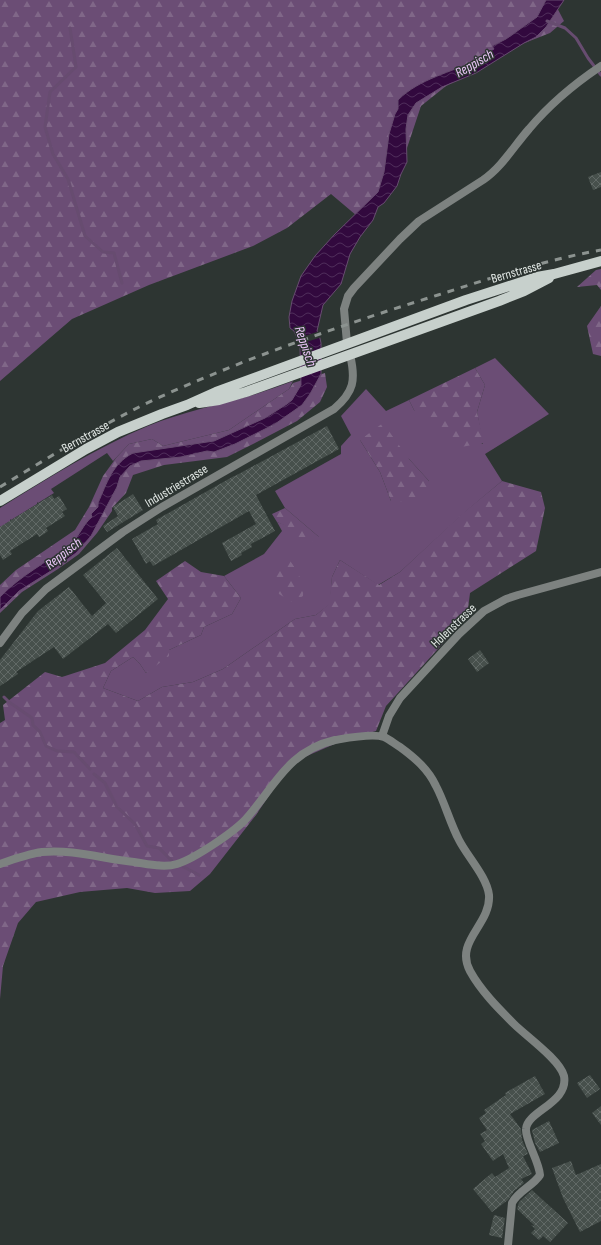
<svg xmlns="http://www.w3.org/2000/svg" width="601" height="1245" viewBox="0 0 601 1245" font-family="'Sofia Sans Condensed',sans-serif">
  <defs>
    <pattern id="forest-firs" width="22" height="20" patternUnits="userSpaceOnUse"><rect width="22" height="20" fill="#6b4d75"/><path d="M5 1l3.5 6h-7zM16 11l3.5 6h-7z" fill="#806788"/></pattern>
    <pattern id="water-waves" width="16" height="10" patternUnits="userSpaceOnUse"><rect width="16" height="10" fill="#32093e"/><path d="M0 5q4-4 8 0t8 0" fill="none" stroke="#4f2d5a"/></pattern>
    <pattern id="building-cross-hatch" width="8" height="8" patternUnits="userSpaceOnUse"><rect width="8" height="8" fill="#47504c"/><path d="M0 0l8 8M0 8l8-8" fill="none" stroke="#616966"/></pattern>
  </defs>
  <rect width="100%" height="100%" fill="#2d3532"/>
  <path fill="#6b4d75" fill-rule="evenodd" d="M495,358l54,56 -64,40 17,27 -37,31 -65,60 -22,13 -38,-25 -8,17 -2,27 -14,11 -21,4 -72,50 -30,13 -31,5 -24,14 -35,-13 8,-17 22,-14 7,7 6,9 23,-23 32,-15 3,-8 28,-13 9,-16 -17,-22 40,-22 18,-23 -5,-9 42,15 -34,-29 -10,-17 66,-37v-8l10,-11 -10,-19 25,-27 20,22 23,-11 5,10 69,34 -6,-32 8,-27 -10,-17zM360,440l49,19 20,22 -38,20 -11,-29z
    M293,381l-4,8 -60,41 -66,16 -11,-7 -23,5 -16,17 -6,-8 -56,36 3,4 -16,10 -1,-1v2l-26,16 -1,-1v2l-10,6v-19c48,-30 96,-60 148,-82 34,-14 70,-21 105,-31 13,-4 26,-9 40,-14z"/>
  <path fill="url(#forest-firs)" d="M0,0h553l11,21 -14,12 -28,11 -76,42 -25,20 -23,69 -35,46 -32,-27 -44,34 -34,18 -104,39 -77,34 -72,62z
    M601,269v21l-4,-5 -20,2 19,-17z
    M601,306v50l-8,-2 -6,-28z
    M475,368l10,17 -8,27 7,31 -29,5 -41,-38 -5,-10z
    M325,373l2,14 -7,15 -23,19 -46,24 -24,12 -63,8 -31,10 -7,18 -14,15v3l-15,22 -18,21 -21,15 -36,23 -22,21v-28l16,-15 59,-40 14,-23 14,-31 13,-18 13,-14 23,-5 11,7 66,-16 60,-41 4,-6z
    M383,423l26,36 20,22 -3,15 -14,6 -21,-1 -11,-29 -20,-32z
    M502,481l39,11 4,16 -9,43 -66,42 -3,24 -81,89 -10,25 -30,8 -46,20 -16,14 -28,42 -46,59 -20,17 -35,2 -28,-5 -47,4 -44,10 -18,21 -15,43 -3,33v-276l5,-3 -2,-15 42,-33 17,5 43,-14 40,-33 23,-31 -12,-18 29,-20 16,11 23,4 17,22 -9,16 -28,13 -3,8 -32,15v6l-23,17 -6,-9 -7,-7 -22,14 -8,17 35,13 24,-14 31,-5 30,-13 72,-50 21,-4 13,-11 3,-27 8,-17 39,25 21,-13 63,-59z
    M285,508l34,29 -16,10 -15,-12v-8l-11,-5 -5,-8z
    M288,558c9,12 16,23 15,38l-11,6 -13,-8 -8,-15 4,-7z"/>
  <path fill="url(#water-waves)" stroke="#674c70" d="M546,0h18l-18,27 -10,10 -12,6 -48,30 -34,14 -26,16 -8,12 -2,14 1,33 -6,12 -4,12 -13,17 -6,4 -5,13 -13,17 -10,17 -9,30 -18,21 -6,26 2,3 2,9v31l-11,20 -8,11 -27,19 -40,20 -21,8 -7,-1 -26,6 -40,4 -11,5 -10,11 -3,10 -26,49 -15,17 -22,16 -35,22 -19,19v-13c22,-23 47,-34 71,-54 9,-7 12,-19 21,-26l-1,-3 7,-7v-4c9,-20 14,-39 35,-50l81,-12 51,-23 22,-14 5,-4 9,-15 -1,-37 -2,-8 -4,-9 -4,-3 -1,-11 3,-16 9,-25 14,-20 19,-21 44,-43 6,-20 5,-38 6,-20 3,-5v-9c22,-22 53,-27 80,-41 5,-3 10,-7 16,-10l-2,-3 14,-7 31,-22z"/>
  <path fill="#2d3532" d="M320,331l2,6 -25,8 -2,-6z"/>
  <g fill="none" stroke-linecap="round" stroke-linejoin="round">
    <path stroke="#674c70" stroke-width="3" d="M547,21l18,7 11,10 12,20 13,17
      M70,28l6,39 -26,25 -5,35 8,27 15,25 17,57 18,16 11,1 8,30
      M4,697l5,5 23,16 1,7 7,7 6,14 11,5 17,1 16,17
      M94,774l11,9 12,24 18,17 12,22 12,2 13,13
      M182,866l17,9"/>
  </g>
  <path fill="url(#building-cross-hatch)" d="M601,172v15l-8,3 -5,-13z
    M327,426l12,23 -83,46 19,36 -24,13 1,3 -11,6 1,2 -11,6 -9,-18 34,-19 -7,-13 -96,55 -3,-5 -4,3 -14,-25 26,-15 -2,-4 78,-44h1z
    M133,494l10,16 -36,22 -4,-6 15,-10 -5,-9z
    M52,495l2,4 5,-3 8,13 -5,3 3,4 -19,12 2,3 -4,3 -5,3 -2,-3 -27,17 2,3 -9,6 -3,-5v-28z
    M117,548l41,51 -42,34 -8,-9 -45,35 -9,-12 -38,25 2,2 -18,12v-26l38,-49 31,-24 23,29 14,-13 -23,-28z
    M480,650l9,13 -12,9 -9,-13z
    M590,1075l10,14 -13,9 -10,-15z
    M535,1076l10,18 -35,20 11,15 1,11 6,14 -5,2 9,18 -11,5 3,4 -10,8 -6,9 -16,12 -19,-23 19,-16 3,4 14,-9 -6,-14 -10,7 -12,-17 4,-3 -5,-7 7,-4 -8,-12 7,-5 -2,-3 22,-15 -1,-2z
    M601,1106v19l-9,-12z
    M549,1121l10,22 -19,9 -5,-9 -3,-13z
    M571,1161l5,14 25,-11v57l-21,11 -17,-34 -11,-30z
    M532,1190l36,33 -18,19 -7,-6 -4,4 -8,-7 4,-4 -4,-4 4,1 -18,-17 2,-7z
    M494,1215l11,3 -3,20 -13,-3z"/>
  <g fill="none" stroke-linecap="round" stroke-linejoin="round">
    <path stroke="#7d8280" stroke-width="8" d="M347,343l-3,-34 4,-13 6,-8 46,-49 19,-18 64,-41c19,-13 31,-34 46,-51 21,-25 45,-45 72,-63
      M0,643l22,-30 24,-24 77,-57 39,-25 172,-98c20,-17 22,-29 16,-54
      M382,736l7,-20 11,-18 59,-64 25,-23 22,-12 12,-4 83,-23
      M0,864c14,-5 28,-10 42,-12 31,-3 62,7 92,10 14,2 30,6 43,2 17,-5 57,-32 69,-45 29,-33 42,-68 89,-79 12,-2 37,-7 49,-3 5,2 11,7 16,10 15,11 28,22 36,39 9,17 14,37 23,54 8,16 28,37 30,55 2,30 -35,46 -19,76 11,20 28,37 44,53 12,12 46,36 50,52 5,27 -37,35 -38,53 -1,11 13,32 14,46 -7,11 -22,16 -28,28l-4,42"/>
    <path stroke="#c7d0cc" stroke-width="10" d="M199,403l20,-3 27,-8 253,-91 25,-10 25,-13
      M0,501l86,-52 32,-17 44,-18 25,-9 29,-13 250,-92 71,-23 17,-3 47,-13"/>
    <path stroke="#8c9390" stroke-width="3" stroke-dasharray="7 7" stroke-linecap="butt" d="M0,487c46,-28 93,-57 141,-81 35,-17 70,-31 105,-45 63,-24 127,-46 192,-66 53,-17 107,-35 163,-45"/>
  </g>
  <g text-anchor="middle" stroke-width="3" stroke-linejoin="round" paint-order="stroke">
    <g font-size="13" fill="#e2e8e5" stroke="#2d3532">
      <text transform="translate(516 271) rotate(-16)" y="5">Bernstrasse</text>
      <text transform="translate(85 436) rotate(-29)" y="5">Bernstrasse</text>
      <text transform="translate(176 485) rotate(-31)" y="5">Industriestrasse</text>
      <text transform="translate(453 625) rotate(-44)" y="5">Holenstrasse</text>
    </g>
    <g font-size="14" font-style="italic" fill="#ebc6f8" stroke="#2d3532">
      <text transform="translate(474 63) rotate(-30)" y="5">Reppisch</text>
      <text transform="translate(306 346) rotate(71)" y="5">Reppisch</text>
      <text transform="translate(63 553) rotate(-38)" y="5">Reppisch</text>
    </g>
  </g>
</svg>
